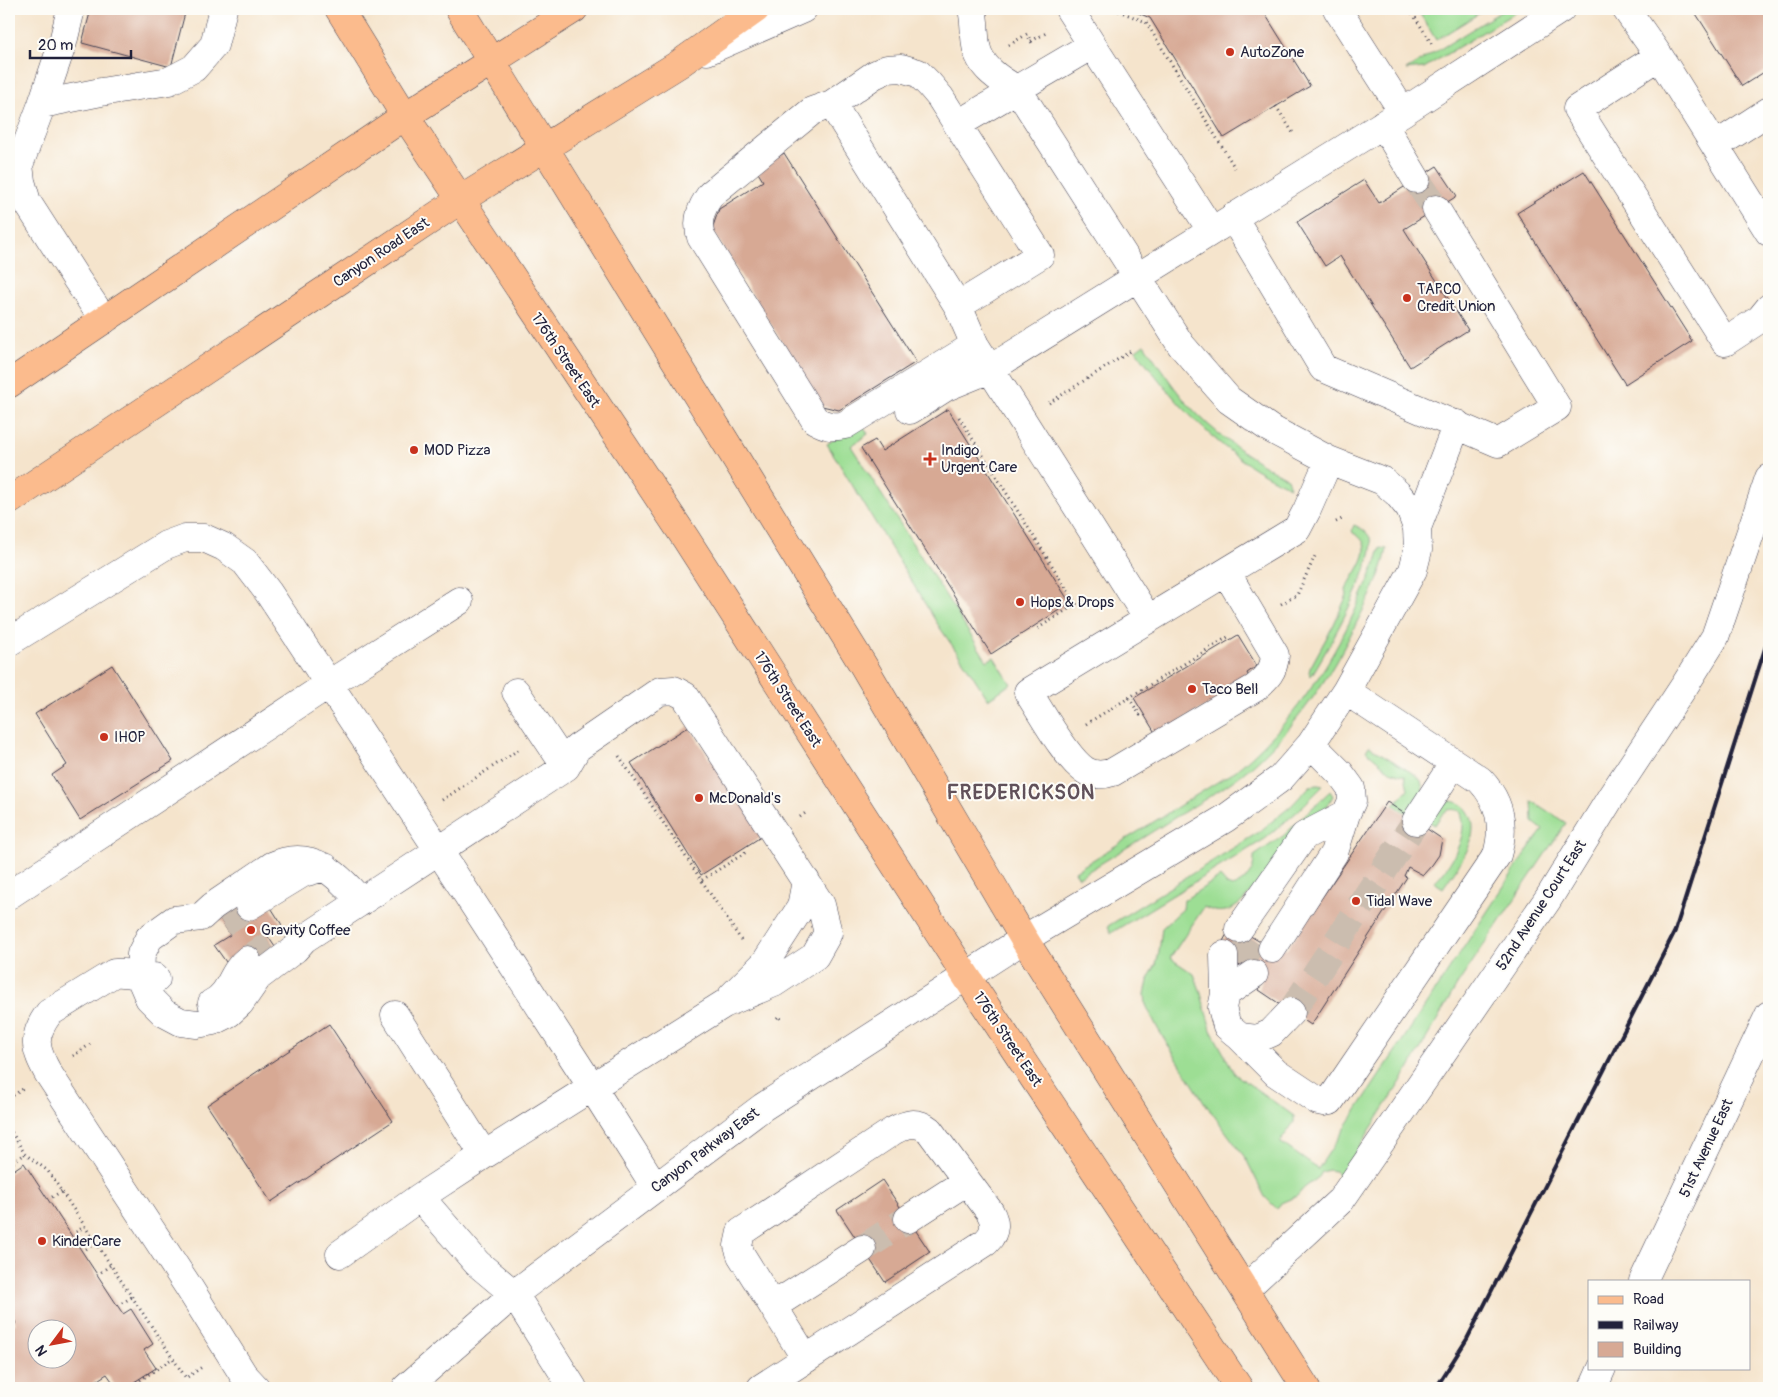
<svg xmlns="http://www.w3.org/2000/svg" width="1778" height="1397" viewBox="0 0 1778 1397" font-family="Pangolin,sans-serif">
  <rect width="100%" height="100%" fill="#fdfcf7"/>
  <filter id="ink" filterUnits="userSpaceOnUse"><feTurbulence type="fractalNoise" baseFrequency=".02" numOctaves="2"/><feDisplacementMap in="SourceGraphic" scale="10" xChannelSelector="R" yChannelSelector="G"/><feConvolveMatrix kernelMatrix="1 2 1 2 8 2 1 2 1" color-interpolation-filters="sRGB"/></filter>
  <filter id="wash" filterUnits="userSpaceOnUse"><feTurbulence type="fractalNoise" baseFrequency=".0096" numOctaves="4" result="noise"/><feDisplacementMap in="SourceGraphic" scale="20" xChannelSelector="R" yChannelSelector="G"/><feGaussianBlur stdDeviation="1.12" result="paint"/><feColorMatrix in="noise" values="0 0 0 0 0 0 0 0 0 0 0 0 0 0 0 0 0 1.4 0 .05"/><feComposite in="paint" operator="in"/></filter>
  <g filter="url(#wash)">
    <rect width="100%" height="100%" fill="#f5e4cc"/>
    <path fill="#9dde94" stroke="#608068" d="M1417,9h69l-50,31z
      M1505,9h16l-97,59 -18,2z
      M1144,344c14,20 26,39 41,57 29,33 64,57 102,77l3,9c-66,-29 -112,-80 -154,-137z
      M863,425l5,9 -17,12 136,215 7,-4 17,27 -23,15 -22,-34 -26,-37 -113,-184 17,-11z
      M1354,525c7,3 14,7 17,15 7,19 -47,117 -60,136l-2,-4 1,-4 24,-44 13,-29 -1,-5c8,-18 34,-44 7,-57l-1,-3z
      M1380,548l7,1c-5,27 -20,53 -32,77 -26,53 -59,101 -103,140 -22,19 -48,34 -73,49 -33,21 -66,41 -100,62l-4,-6 160,-100c55,-45 94,-102 123,-167 8,-18 17,-36 22,-56z
      M1369,746l48,30 4,5 2,9 -14,25 -15,-10 14,-16 -3,-13 -15,-5 -24,-20z
      M1318,785l5,1 -25,25 -33,28 -154,94 -3,-7 151,-94 32,-26 19,-20z
      M1330,791l3,5 -6,10 -23,19 -61,76c-12,11 -24,14 -39,6l-34,51 24,16 6,16 11,40 24,44 59,42v6l-14,20 38,27 211,-321 14,-18 -10,-8 -1,-21 34,22 -109,162 -48,84 -69,108 -5,-6 -6,-1 -7,2 -3,5 -15,11 -7,8 -16,7 -4,6 -12,-12 -19,-38 -42,-57 -46,-73 -12,-24 -1,-11 4,-17 7,-12 3,-13 3,-24 21,-19 1,-9 36,-23 7,8 5,2c14,-5 23,-16 22,-31l29,-20z
      M1451,801c10,2 16,6 20,16 9,24 -15,51 -28,71l-9,-6c16,-14 37,-50 26,-71 -14,-5 -18,3 -25,14l-6,-3 12,-18z"/>
    <g id="blocks">
      <path fill="#d7a994" fill-rule="evenodd" d="M91,9h95l-15,58 -89,-24z
        M1129,9h133l48,77 -86,52 -74,-120z
        M1693,9h76v60l-27,17z
        M784,153l132,209 -77,48 -17,-4 -110,-177 7,-20 44,-28 -6,-10z
        M1437,166l20,30 -53,33 64,101 -58,37 -70,-111 -15,10 -28,-44 67,-42 15,23z
        M1584,171l108,170 -67,43 -108,-171z
        M948,409l122,194 -79,51 -130,-206 14,-8 7,11z
        M1238,635l19,31 -10,7 3,6 -93,57 -23,-38z
        M112,665l61,96 -93,59 -28,-45 15,-10 -32,-51z
        M689,726l21,34 8,-5 49,78 -66,42 -70,-112z
        M1387,802l55,37 -3,16 -7,10 -9,10 -15,-8 -4,9 3,1 -96,148 -52,-35 3,-11 -45,-27 15,-27 40,24h15z
        M246,902l24,4 12,19 -15,10 8,12 -25,18 -9,-14 -15,11 -12,-17 16,-10 -10,-16z
        M329,1024l64,97 -122,81 -64,-97z
        M24,1163l99,151 8,-5 22,35 -9,6 12,18 -31,20h-8l-10,-14 -22,14h-76v-60l7,-5 -7,-11v-139zM38,1330h30v30h-30z
        M882,1180l48,72 -45,30 -48,-72z"/>
    </g>
  </g>
  <g filter="url(#ink)">
    <use href="#blocks" fill-opacity="0" stroke="#423f51" stroke-width="1"/>
    <g fill="none" stroke-linecap="round" stroke-linejoin="round">
      <path stroke="#cbbdaf" stroke-width="28" stroke-dasharray="28 14" stroke-linecap="butt" d="M1416,179l20,30
        M222,923l27,-17
        M247,960l26,-17
        M1238,964l16,-25
        M1291,1012l125,-191
        M862,1249l46,-30"/>
      <defs>
        <path id="minor" d="M71,9l-8,33 -21,62 -23,61 2,16 6,21 50,78 27,40
          M1069,9l142,221
          M1337,9l66,103
          M1626,9l33,47 110,176
          M707,51l96,-42
          M1659,56l-82,53 148,233 35,-23 9,-11
          M42,104l59,-12 68,-11 25,-13 20,-23 9,-36
          M832,104l-20,7 -101,83c-10,14 -15,26 -10,43l114,183c11,6 18,8 30,5l130,-80
          M958,124l134,-79
          M1383,124l33,55
          M1715,146l54,-35
          M1233,217l90,151 175,75 59,-36 -121,-198
          M958,306l82,-51 -100,-158 -11,-13 -11,-11 -17,-5 -14,1 -13,6 -42,29 126,202 17,39 173,274
          M910,410l36,-23 44,-18 413,-257 158,-103
          M1417,528l40,-104
          M1226,572l49,83c-1,16 -8,23 -20,33l-142,84c-9,3 -18,4 -27,-1 -19,-11 -45,-59 -58,-79l269,-163 10,-19 22,-50
          M9,642l157,-97 19,-7h19l20,9 21,15 23,30 171,259 153,236 64,101
          M516,692l50,75
          M1416,821l38,-58
          M9,895l320,-211 130,-83
          M361,902c-24,-29 -50,-54 -89,-36l-59,40 -12,11 -27,3 -25,18 -8,16 -1,23 9,21 15,15 17,9 16,2 16,-3 16,-8 11,-10 18,-26 37,-28 9,-10 262,-172 11,-19 83,-57 14,-1 11,6 136,209 7,28 -13,23 -41,27 -50,21 -240,151 -64,42
          M249,906l54,-33 22,-6
          M1239,929l65,-93 42,-22
          M1272,949l62,-96 12,-39 6,-13 -1,-13 -11,-15 -29,-29
          M1224,955l1,39 -3,14 5,18 13,11 17,2 14,-6 20,-21
          M156,979l-2,-2c-14,0 -27,-6 -40,-4l-65,40c-18,24 -14,36 -1,60l140,213 55,88 13,14
          M1225,994l29,-20
          M732,996l33,-33 36,-56 5,-26
          M212,1003c19,-9 19,-31 35,-43
          M395,1015l89,140
          M1240,1037l36,36 42,28 6,1 6,-1 167,-246c8,-28 4,-53 -17,-75l-134,-89
          M908,1219l59,-38
          M340,1254l80,-57 57,66 37,31 59,94
          M1643,1281l126,-266
          M1245,1289l96,-89 207,-301 63,-102 74,-112 30,-48 54,-159
          M773,1306l89,-57
          M406,1388l108,-94 249,-187 261,-168 202,-121 55,-40 30,-34 35,-53 67,-121 5,-20 -1,-22 -7,-19 -13,-16 -14,-12 -54,-21 -60,-32 -40,-28 -48,-55 -163,-255c-18,-10 -39,-23 -42,-45 -2,-12 -1,-24 -4,-36
          M761,1388l225,-146c10,-10 10,-19 4,-30l-61,-82c-13,-10 -23,-6 -36,1l-152,101 -3,14 3,9 65,104
          M1593,1388l9,-20"/>
        <path id="major" d="M339,9l66,107 281,423 280,437 273,412
          M459,9l404,656 161,274 282,449
          M9,384l396,-268 169,-107
          M9,501l451,-301 219,-136 77,-55"/>
      </defs>
      <use href="#minor" stroke="#423f51" stroke-width="29"/>
      <use href="#major" stroke="#423f51" stroke-width="29"/>
      <path stroke="#423f51" stroke-width="3" stroke-dasharray="1 4" stroke-linecap="butt" d="M1114,9l32,13 89,146
        M1410,9l23,37
        M1031,41l17,-9
        M1009,45l18,-11 5,9
        M1276,106l17,27
        M1049,403l82,-52
        M959,417l117,187 -39,25
        M1336,522l8,-4
        M1281,604l16,-9 18,-39
        M1129,698l11,17 3,-2
        M1086,724l142,-87
        M619,756l122,184
        M442,800l76,-50
        M800,817l7,-5
        M702,880l46,-29
        M777,1018l2,-2 4,6
        M73,1056l19,-13
        M9,1098l14,-9
        M9,1128l16,26 23,17 138,207 16,-11
        M9,1165l16,-11
        M52,1197l10,-6
        M76,1232l9,-6
        M86,1249l10,-6
        M101,1272l10,-7
        M122,1303l10,-6
        M9,1319v2
        M128,1388l11,-7
        M144,1388l-5,-7 34,-23"/>
      <use href="#minor" stroke="#fff" stroke-width="28"/>
      <use href="#major" stroke="#fbbb8d" stroke-width="28"/>
      <path stroke="#22223b" stroke-width="4" d="M1436,1388l31,-49 208,-408 94,-295"/>
    </g>
  </g>
  <g fill="#c8321e" stroke="#fdfcf7" stroke-width="2">
    <circle cx="1230" cy="52" r="5"/>
    <circle cx="1407" cy="298" r="5"/>
    <circle cx="414" cy="450" r="5"/>
    <path d="M927.5 451.5h5v5h5v5h-5v5h-5v-5h-5v-5h5z"/>
    <circle cx="1020" cy="602" r="5"/>
    <circle cx="1192" cy="689" r="5"/>
    <circle cx="104" cy="737" r="5"/>
    <circle cx="699" cy="798" r="5"/>
    <circle cx="1356" cy="901" r="5"/>
    <circle cx="251" cy="930" r="5"/>
    <circle cx="42" cy="1241" r="5"/>
  </g>
  <g text-anchor="middle" stroke-width="4" stroke-linejoin="round" paint-order="stroke">
    <g font-size="15" fill="#22223b" stroke="#fdfcf7" text-anchor="start">
      <text x="1240" y="57">AutoZone</text>
      <text x="1417" y="294">TAPCO<tspan x="1417" dy="17">Credit Union</tspan></text>
      <text x="424" y="455">MOD Pizza</text>
      <text x="941" y="455">Indigo<tspan x="941" dy="17">Urgent Care</tspan></text>
      <text x="1030" y="607">Hops &amp; Drops</text>
      <text x="1202" y="694">Taco Bell</text>
      <text x="114" y="742">IHOP</text>
      <text x="709" y="803">McDonald's</text>
      <text x="1366" y="906">Tidal Wave</text>
      <text x="261" y="935">Gravity Coffee</text>
      <text x="52" y="1246">KinderCare</text>
    </g>
    <g font-size="15" fill="#22223b" stroke="#fdfcf7">
      <text transform="translate(381 252) rotate(-34)" y="5">Canyon Road East</text>
      <text transform="translate(566 360) rotate(56)" y="5">176th Street East</text>
      <text transform="translate(788 699) rotate(57)" y="5">176th Street East</text>
      <text transform="translate(1541 905) rotate(-57)" y="5">52nd Avenue Court East</text>
      <text transform="translate(1008 1039) rotate(56)" y="5">176th Street East</text>
      <text transform="translate(1706 1148) rotate(-65)" y="5">51st Avenue East</text>
      <text transform="translate(705 1150) rotate(-37)" y="5">Canyon Parkway East</text>
    </g>
    <g font-size="20" font-weight="bold" letter-spacing="1" fill="#61515a" stroke="#fdfcf7">
      <text x="1021" y="799">FREDERICKSON</text>
    </g>
  </g>
  <rect width="1778" height="1397" fill="none" stroke="#fdfcf7" stroke-width="30"/>
  <rect x="1588" y="1280" width="162" height="90" fill="#fdfcf7" stroke="#a5a5ac"/>
  <rect x="1598" y="1296" width="25" height="8" fill="#fbbb8d" stroke="#a5a5ac"/>
  <text x="1633" y="1304" font-size="15" fill="#22223b">Road</text>
  <rect x="1598" y="1321" width="25" height="8" fill="#22223b" stroke="#a5a5ac"/>
  <text x="1633" y="1330" font-size="15" fill="#22223b">Railway</text>
  <rect x="1598" y="1342" width="25" height="15" fill="#d7a994" stroke="#a5a5ac"/>
  <text x="1633" y="1354" font-size="15" fill="#22223b">Building</text>
  <g transform="translate(52 1344) rotate(238)"><circle r="24" fill="#fdfcf7" stroke="#a5a5ac"/>
  <path d="M0-4L9 19L0 12L-9 19Z" fill="#c8321e"/>
  <text y="-8" font-size="14" font-weight="bold" text-anchor="middle" fill="#22223b">N</text>
  </g>
  <path d="M30 50v8h101v-8" fill="none" stroke="#22223b" stroke-width="2.5"/>
  <text x="38" y="50" font-size="15" fill="#22223b" stroke="#fdfcf7" stroke-width="4" paint-order="stroke">20 m</text>
</svg>
